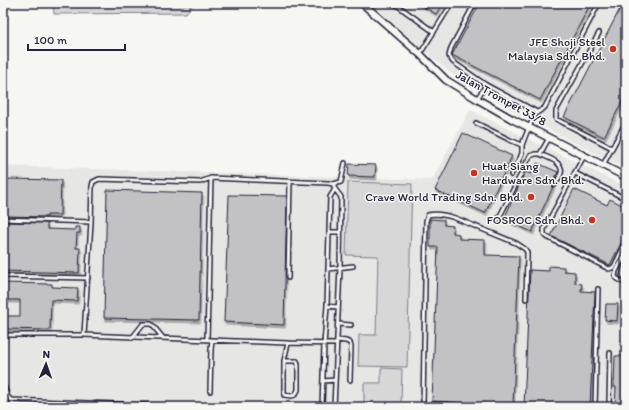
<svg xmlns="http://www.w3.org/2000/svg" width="629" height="410" viewBox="0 0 629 410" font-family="Itim,sans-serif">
  <defs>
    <filter id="shadow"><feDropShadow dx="1.5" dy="3" stdDeviation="0" flood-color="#0004"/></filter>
  </defs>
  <rect width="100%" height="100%" fill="#f6f6f2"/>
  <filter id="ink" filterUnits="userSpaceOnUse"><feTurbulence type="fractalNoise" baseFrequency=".025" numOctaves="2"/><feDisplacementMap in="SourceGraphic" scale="8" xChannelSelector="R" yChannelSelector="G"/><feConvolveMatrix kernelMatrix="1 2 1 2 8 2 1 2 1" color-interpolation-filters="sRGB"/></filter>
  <g filter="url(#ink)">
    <path fill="#e6e6e4" d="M370,3h256v166l-111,-57 -65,-39z
      M470,110l156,77v220h-623v-241l429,14z"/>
    <path fill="#d7d7d7" stroke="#7c7c89" d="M53,3h141l-8,10 -132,1z
      M348,182l64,2 -5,183 -49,-1 1,-31h17l2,-79 -32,-1z
      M381,368l21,1 -1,35 -37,-1v-20h17z"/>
    <path fill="#c2c2c4" stroke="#22223b" filter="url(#shadow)" d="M418,3h25l-7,11z
      M480,3h111l-51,97 -88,-45z
      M623,3h3v91l-22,43 -40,-20z
      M463,133l49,23 -27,57 -50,-23z
      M537,163l21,9 -6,12 1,3 -21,45 -28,-13 21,-47 6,2z
      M349,164l27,1 -1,12 -27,-1z
      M6,179l55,1 -1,35h-13v2l-42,-1z
      M574,189l33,16 3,-6 16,8v26l-16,32 -59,-29z
      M107,190l95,3 -3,127 -95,-2z
      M229,195l58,1 -3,129 -60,-3z
      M430,219l14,1v5l9,1v7l6,1v5l26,1v15l34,1 -6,150 -81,-5 6,-154h-8z
      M3,222l44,1v6l28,1v-3h5v6h-3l-1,15h4l-1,25 -76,-2z
      M626,259v21l-7,-4z
      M549,266l15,1v4l11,1v11l7,1 -1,7 14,1 -5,115h-66l6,-137 19,1z
      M3,283l49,1v3l26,1 -1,13 -26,-1 -1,30 -44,-1v-13h14v-16h-17z
      M606,304h12l-1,17 -12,-1z
      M615,356h11v51h-11l1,-20h-2z"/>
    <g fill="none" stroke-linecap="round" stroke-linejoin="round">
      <defs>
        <path id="service" d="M394,3l40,29
          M475,3l-24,45 -2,8 4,6 33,23 51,27
          M599,33l-43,78v8l56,29
          M420,54l32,-51
          M477,99l9,-14
          M476,123l34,17 12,5c3,-8 10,-27 15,-32 3,-3 6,-3 8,-6l54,-104
          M540,154c8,4 24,8 21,19 -1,4 -4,8 -6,12
          M584,156l-40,73v5l3,3 62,32 3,-1 3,-3 11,-24
          M603,165l23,-43
          M575,173l51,26
          M511,175l9,-17 2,-5v-8
          M333,184l8,-2 4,-19
          M3,219l88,3
          M498,220l32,-64 5,-2h5l9,-16
          M329,232h11
          M626,253l-10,18 -1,5 1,2 10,6
          M328,269l25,-3
          M3,276l85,2
          M288,278l2,-96
          M327,306l11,1
          M338,324l13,1
          M3,335h81l204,8 49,1
          M84,335l7,-113 1,-36 1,-4 6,-3 101,3 11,-4 117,5 5,1 2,5 6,8 -1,71 -6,139
          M132,338l11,-14h8l3,3 9,11
          M207,340l4,-162
          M337,340l9,1 4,2 1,4 -1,33
          M284,361h13l1,3v26l-3,5 -3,1 -8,-1v-34l4,-18
          M323,381l12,-1
          M3,383l5,14 3,3 153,6
          M210,391l1,-41 1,-10
          M322,407l2,-63 3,-38 3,-109 5,-8
          M423,407l3,-186 2,-6c9,-2 18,0 27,3l61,25 9,6 2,3v5l-1,42
          M595,407l3,-118
          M609,407l1,-54"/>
        <path id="minor" d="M362,3l58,51 26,26 31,19 35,20 114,58"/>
      </defs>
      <use href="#service" stroke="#22223b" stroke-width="6"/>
      <use href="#minor" stroke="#22223b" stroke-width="9"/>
      <use href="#service" stroke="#f6f6f2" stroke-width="3"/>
      <use href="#minor" stroke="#f6f6f2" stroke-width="6"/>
    </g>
  </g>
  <g fill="#c8321e" stroke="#f6f6f2" stroke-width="1.5">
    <circle cx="613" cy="49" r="4"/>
    <circle cx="474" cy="173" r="4"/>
    <circle cx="531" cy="197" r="4"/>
    <circle cx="592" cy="220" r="4"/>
  </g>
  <g text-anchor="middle" stroke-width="3" stroke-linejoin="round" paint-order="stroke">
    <g font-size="12" fill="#22223b" stroke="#f6f6f2" text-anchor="end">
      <text x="605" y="46">JFE Shoji Steel<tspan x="605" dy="14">Malaysia Sdn. Bhd.</tspan></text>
      <text x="482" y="170" text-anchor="start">Huat Siang<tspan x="482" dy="14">Hardware Sdn. Bhd.</tspan></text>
      <text x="523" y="201">Crave World Trading Sdn. Bhd.</text>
      <text x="584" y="224">FOSROC Sdn. Bhd.</text>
    </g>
    <g font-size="12" fill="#22223b" stroke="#f6f6f2">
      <text transform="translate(501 98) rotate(29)" y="4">Jalan Trompet 33/8</text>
    </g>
  </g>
  <rect width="629" height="410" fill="none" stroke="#f6f6f2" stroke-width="16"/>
  <rect x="8" y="8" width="613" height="394" fill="none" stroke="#22223b" stroke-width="1.5" filter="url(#ink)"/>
  <g transform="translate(46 364) rotate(2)" stroke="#f6f6f2" stroke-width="3" paint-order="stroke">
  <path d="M0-3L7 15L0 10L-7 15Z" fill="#22223b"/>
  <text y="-6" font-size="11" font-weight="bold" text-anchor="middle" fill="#22223b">N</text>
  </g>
  <path d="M28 44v6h97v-6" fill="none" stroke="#22223b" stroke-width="2"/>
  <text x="34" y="44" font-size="12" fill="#22223b" stroke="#f6f6f2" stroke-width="3" paint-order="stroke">100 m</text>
</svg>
